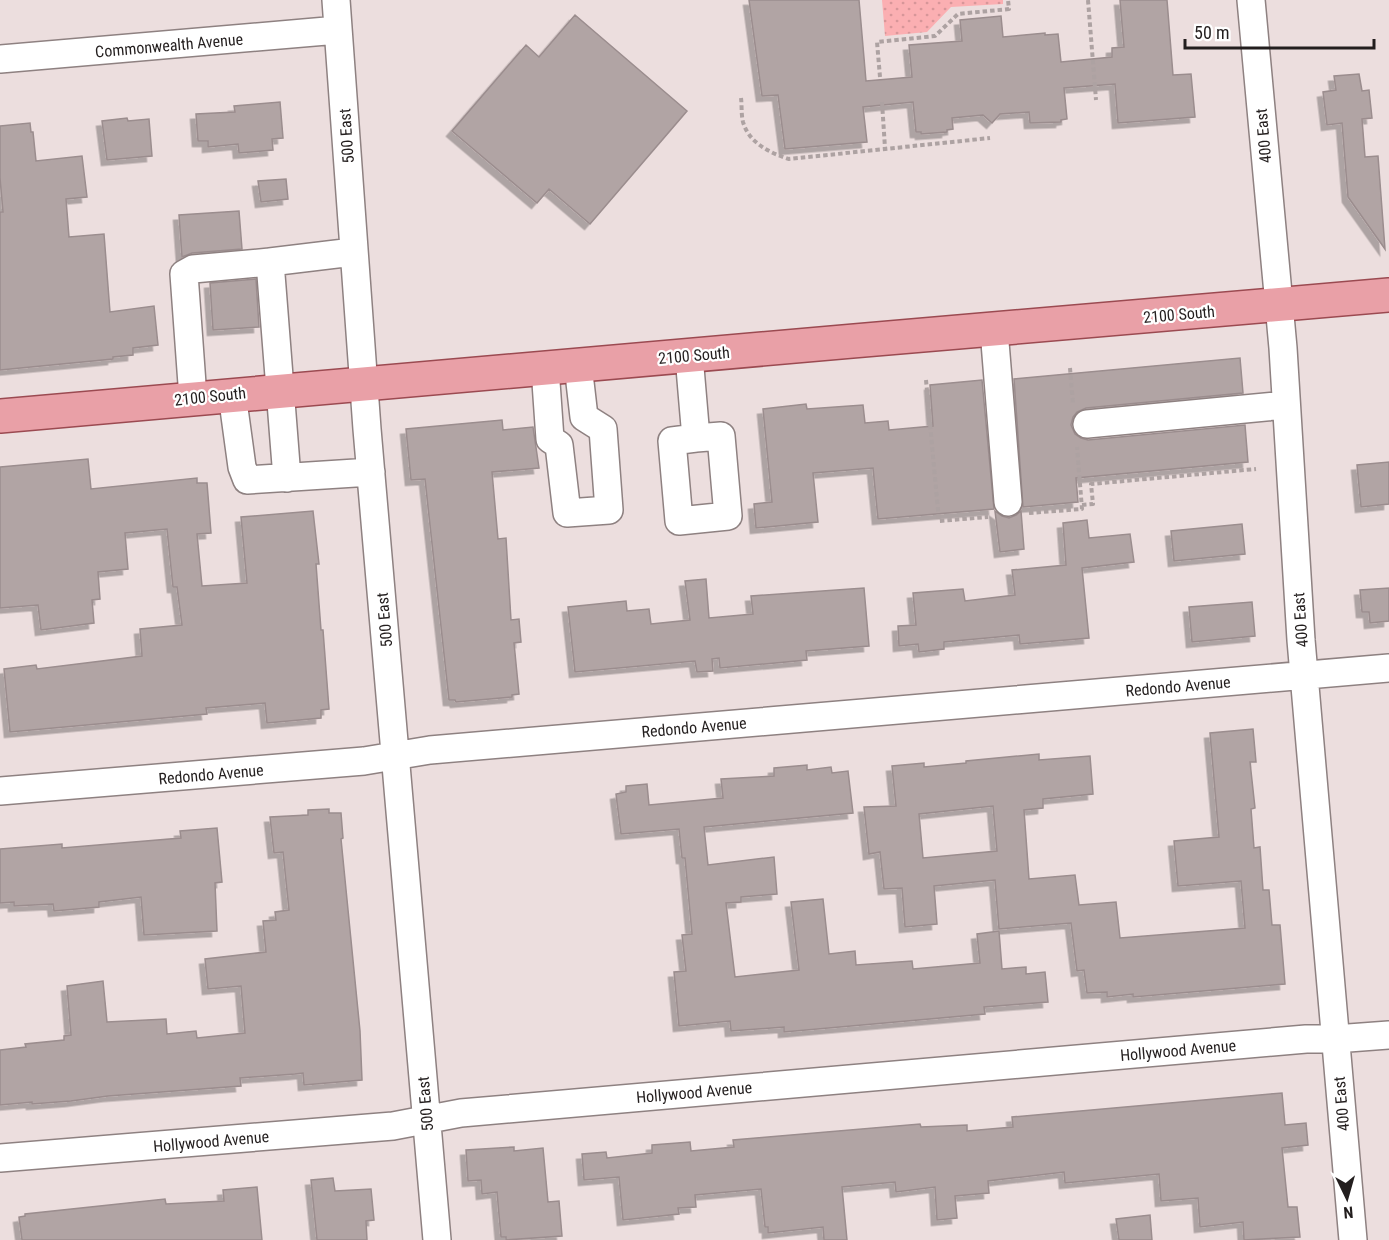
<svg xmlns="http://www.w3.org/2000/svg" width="1389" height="1240" viewBox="0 0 1389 1240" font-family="'Roboto Condensed',sans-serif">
  <defs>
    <pattern id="green-dots" width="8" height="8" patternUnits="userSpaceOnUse" patternTransform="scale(1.5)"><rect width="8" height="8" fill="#fbafb2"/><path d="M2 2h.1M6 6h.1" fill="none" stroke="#d79699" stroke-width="1.8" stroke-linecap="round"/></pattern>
    <filter id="shadow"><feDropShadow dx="-5.5" dy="5.5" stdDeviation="0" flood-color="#0004"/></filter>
  </defs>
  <rect width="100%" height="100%" fill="#ecdede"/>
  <path fill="url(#green-dots)" d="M882,0h121v4l-52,3 -24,25 -42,4z"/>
  <path fill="#b1a4a4" stroke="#9b8d8e" stroke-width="1.5" fill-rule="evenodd" filter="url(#shadow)" d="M749,0h110l7,81 46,-4 -3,-32 53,-4 -2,-21 41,-4 2,21 42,-4v2l13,-1 3,28 51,-5v-9l12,-1 -4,-47h47l6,75 18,-1 4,43 -77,6 -3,-39 -51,4 3,31 -6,1v2l-31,1 -1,-11 -29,2 -8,9 -9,-8 -31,3 1,11 -6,1v2l-26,2v-2h-5l-3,-30 -50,5 4,35 -82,7 -7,-54 -16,1z
    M575,15l112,96 -97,113 -41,-35 -12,14 -85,-72 74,-86 13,12z
    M1359,74l3,17 7,-1 3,28 -10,1 3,38 13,-1 7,93 -37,-52 -6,-74 -15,2 -4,-33 13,-2 -2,-14z
    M280,102l3,36 -11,1 1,11 -34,3 -1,-9 -30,3v-6h-10l-2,-27 39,-2 -1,-6z
    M127,118l1,3 21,-2 3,37 -45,4 -5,-39z
    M30,123l1,9h2l3,29 46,-5 5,41 -21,2 3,38 35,-3 6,78 44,-6 4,39 -25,3v7l-20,2v2l-113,11v-158h3l-3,-34v-52z
    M286,179l2,20 -27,3 -3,-21z
    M239,211l3,38 -50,4 -10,4 -3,-42z
    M256,279l3,48 -46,3 -3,-47z
    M1240,358l3,35 -157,15 -9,4 -4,5 -2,8 4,9 6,4 7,2 157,-15 3,37 -172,16 2,24 -55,5 -9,-128z
    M982,380l12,129 -116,10 -5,-51 -60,5 5,49 -62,6 -2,-24 18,-2 -9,-93 43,-5 1,5 56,-4 2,18 23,-2 1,9 44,-4 -3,-41z
    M502,420l1,10 30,-3 6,41 -47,4 6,67 8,-1 5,82 8,-1 2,23 -7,1 5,51 -7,1v2l-56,5 -1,-2h-6l-24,-221 -14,1 -5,-51z
    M88,459l3,30 106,-11v5h10l4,50 -14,1 5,52 45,-3 -6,-66 72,-6 6,53h-3l5,66h2l6,79 -8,1v8l-54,5 -2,-20 -59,5 1,6 -197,18 -6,-63 32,-4 1,4 105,-13 -2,-27 42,-4 -5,-38h-4l-6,-58 -42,4 3,36 -30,3 2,27 -8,1 2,23 -53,7 -3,-25 -38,3v-141z
    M1389,462v42l-28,3 -4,-42z
    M995,511l7,5 7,2 7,-3 5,-4 3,38 -24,3z
    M1087,520l2,18 41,-4 4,28 -52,6 7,70 -69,6 -1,-9 -75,7v7l-25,3 -1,-8 -19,2 -1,-20 18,-1 -3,-32 50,-4 2,12 50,-6 -3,-25 54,-5 -3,-42z
    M1242,524l3,30 -71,7 -3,-30z
    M706,579l3,39 44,-4 -2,-18 113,-8 5,58 -63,5 1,9 -87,8 -1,-10 -7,1 1,12 -16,1 -2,-11 -120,11 -7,-65 58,-6 1,10 22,-2 2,15 39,-4 -5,-39z
    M1389,588v33l-19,2 -1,-11h-7l-2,-22z
    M1252,602l3,34 -63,6 -3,-35z
    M1253,729l3,33h-6l5,46 -4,1 3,39 6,-1 3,43h6l3,35h8l5,59 -152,13v-3l-26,3v-5l-20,1 -3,-23 -7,1 -6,-48 -72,6 -4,-49 -61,6 3,38 -32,3 -3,-39 -18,1 -4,-37 -11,2 -5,-47 32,-1 -4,-40 32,-3v4l42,-4v-2l73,-7v6l51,-4 3,38 -50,5v9l-19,2 5,69 46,-4 4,30 37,-3 4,36 125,-10 -4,-47 -63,5 -4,-45 45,-4 -9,-104zM993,806l4,45 -74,7 -4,-44z
    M807,765v5l24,-3 1,6 16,-2 5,42 -149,14 4,38 66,-8 3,37 -36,3v5l-15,1 9,74 64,-7 -8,-68 32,-3 6,55 26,-3 1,14 56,-4 1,8 67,-6 -3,-29 22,-3 3,38 24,-2v7l19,-2 3,30 -64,5 1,7 -201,18v-5l-53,4 -1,-10 -51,5 -5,-54 12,-1 -4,-36 10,-1 -7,-76h-3l-3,-29 -58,5 -5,-40 10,-2v-6l21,-2 2,21 74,-7 -2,-19 53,-3v-8z
    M329,809v4h12l2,25 -2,1 19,192 2,49 -58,5 -1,-12 -8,1 -55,4 1,8 -133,10 -37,5 -39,3v-2l-32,3v-55l26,-3 -1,-3 39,-4v-4l7,-1 -4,-49 36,-5 4,41 59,-3 1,15 29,-3 1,7 48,-5 -4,-47 -33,3 -3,-30 61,-7 -3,-31 13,-1 -1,-8 14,-2 -6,-58 -9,1 -4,-36 38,-2v-5z
    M217,828l5,54 -7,1 2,48 -73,4 -3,-38 -42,5v5l-45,4 -1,-7 -39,2v-4l-14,1v-54l62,-5v4l119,-10 -1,-7z
    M1282,1093l3,32 21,-2 2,22 -26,3 6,59h9l3,30 -56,3 -1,-18 -43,5 -2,-29 -37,3 -2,-27 -94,9 -1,-11 -76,9 1,12 -34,3 2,22 -20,2 -2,-33 -39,5 -1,-10 -53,5 5,53h-23l-1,-13 -55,6v-6h-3l-4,-38 -66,6 1,12 -18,1 1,6 -56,6 -4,-43 -35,3 -2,-26 24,-2 1,6 45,-5v-8l38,-3 1,9 43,-4 -1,-7 187,-16 1,3 46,-2v6l46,-4 -1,-10z
    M514,1147v4l29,-3 5,54 11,-1 3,35 -56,4v-3h-5l-4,-45 -15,2 -1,-14 -13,1 -2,-31z
    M333,1178l2,13 36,-2 3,31 -8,1 1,19h-50l-6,-60z
    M257,1187l5,53h-240l-3,-23 6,-1v-2l140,-15 1,5 58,-3 -1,-11z
    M1150,1215l2,25h-33l-3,-21z"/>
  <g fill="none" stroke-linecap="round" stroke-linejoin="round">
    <defs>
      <path id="minor" d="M336,0l31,429 70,811
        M1251,0l32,348 18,292 52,600
        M0,59l338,-29
        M994,330l14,172
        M689,356l7,82 -24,3 7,80 49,-5 -7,-80 -25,2
        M545,368l5,71 9,6 8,68 42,-3 -6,-81 -19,-12 -6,-52
        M232,394l10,73 5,13 124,-8
        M193,398l-9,-124 9,-5 77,-7
        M1087,424l199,-19
        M287,478l-17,-216 83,-10
        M0,791l364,-30 66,-11 959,-82
        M0,1158l393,-32 68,-13 845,-74h29l54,-4"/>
      <path id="major" d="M0,416c463,-44 926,-80 1389,-121"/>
    </defs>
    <use href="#minor" stroke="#8e8181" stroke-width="30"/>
    <use href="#major" stroke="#9b4a51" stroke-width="36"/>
    <path stroke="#ada2a2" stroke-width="4" stroke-dasharray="4.5 3" stroke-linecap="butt" d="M1088,0l8,100
      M880,77l-3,-35 58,-6 23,-22 51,-5 -1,-9
      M741,98c1,7 0,16 2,24 6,21 27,31 46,37l201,-21
      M882,102l3,46
      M1070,368l3,36
      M926,380l13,141 49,-4
      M1082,505l11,-1 -2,-20 165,-15
      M1029,513l53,-4 -5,-62"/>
    <use href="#minor" stroke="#fff" stroke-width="27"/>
    <use href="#major" stroke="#e9a0a7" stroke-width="33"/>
  </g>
  <g text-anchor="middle" stroke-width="4.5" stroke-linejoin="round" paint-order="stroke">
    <g font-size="16" fill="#231e1e" stroke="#fff">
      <text transform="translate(169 45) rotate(-5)" y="6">Commonwealth Avenue</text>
      <text transform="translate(346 136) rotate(-94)" y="6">500 East</text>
      <text transform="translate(1263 136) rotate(-95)" y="6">400 East</text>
      <text transform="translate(1179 314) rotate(-5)" y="6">2100 South</text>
      <text transform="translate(694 355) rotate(-5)" y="6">2100 South</text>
      <text transform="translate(210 396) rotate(-6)" y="6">2100 South</text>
      <text transform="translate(384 620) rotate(-95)" y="6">500 East</text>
      <text transform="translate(1300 620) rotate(-94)" y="6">400 East</text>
      <text transform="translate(1178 686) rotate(-5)" y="6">Redondo Avenue</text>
      <text transform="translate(694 727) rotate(-5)" y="6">Redondo Avenue</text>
      <text transform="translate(211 774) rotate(-5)" y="6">Redondo Avenue</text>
      <text transform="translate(1178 1050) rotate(-5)" y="6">Hollywood Avenue</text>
      <text transform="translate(694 1092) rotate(-5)" y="6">Hollywood Avenue</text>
      <text transform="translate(425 1104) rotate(-95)" y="6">500 East</text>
      <text transform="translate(1341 1104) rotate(-95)" y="6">400 East</text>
      <text transform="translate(211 1141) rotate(-5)" y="6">Hollywood Avenue</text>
    </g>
  </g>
  <g transform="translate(1347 1198) rotate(175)" stroke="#ffffff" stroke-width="4.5" paint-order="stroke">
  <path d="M0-4.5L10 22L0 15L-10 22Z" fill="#231e1e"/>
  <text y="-9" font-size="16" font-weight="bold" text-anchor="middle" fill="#231e1e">N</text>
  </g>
  <path d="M1185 39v9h189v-9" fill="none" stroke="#231e1e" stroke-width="3"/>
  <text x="1194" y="39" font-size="18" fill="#231e1e" stroke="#ffffff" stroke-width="4.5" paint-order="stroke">50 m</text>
</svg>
